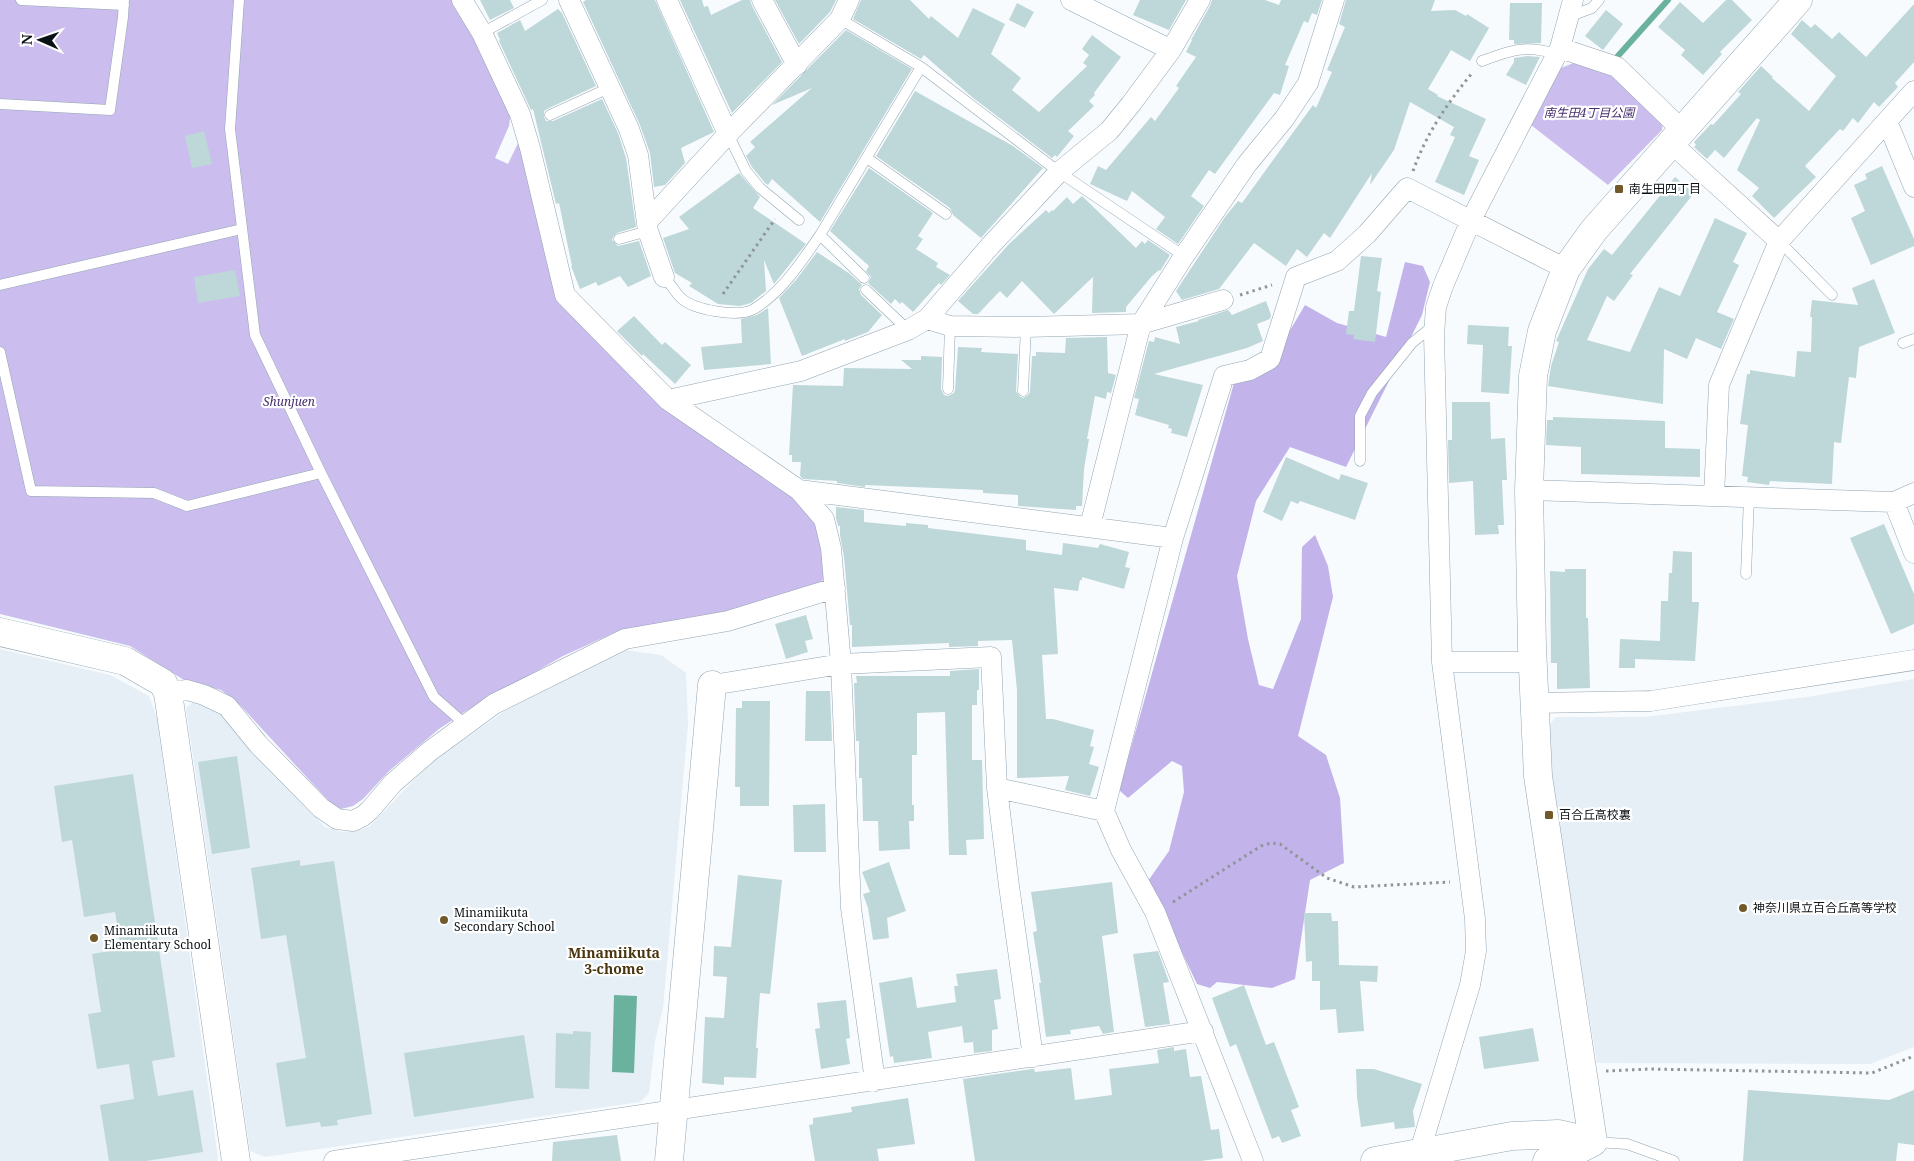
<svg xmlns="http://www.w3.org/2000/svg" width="1914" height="1161" viewBox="0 0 1914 1161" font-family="'Noto Serif','Noto Sans JP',serif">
  <rect width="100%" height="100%" fill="#f7fbfe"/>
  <path fill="#e6eff6" d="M0,649l110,26 39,21 8,22 61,440 -1,3h-217z
    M624,650l37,5 25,18 2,51 -25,284 -8,33 -6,52 -9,9 -375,55 -15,-6 -64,-443 9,-7 17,5 113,121 18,5 17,-2 10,-4 59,-62 80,-56z
    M1914,679v368l-44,17 -273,-1 -48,-293 1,-46 6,-7h89l162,-20z"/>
  <path fill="#cbbeef" d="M0,0h455l56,112 -2,14 -14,32 13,6 12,-25 39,157 246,210 12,23 9,48 -8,7 -54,18 -79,19 -67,10 -55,25 -97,55 -27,18 -50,42 -26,28 -10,7 -12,3 -8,-4 -9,-9 -84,-91 -19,-15 -34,-8 -57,-36 -130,-32z
    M1579,61l32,13 52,46 -1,10 -54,55 -77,-60 27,-56z"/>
  <path fill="#c2b3ea" d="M1405,262l18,4 7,16 -8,33 -76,152 -56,-20 -34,54 -19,75 11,63 11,46 14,4 28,-70 1,-72 13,-12 13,31 5,31 -35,139 28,19 14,43 4,65 -34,17 -15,99 -23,9 -55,-6 -7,6 -13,-4 -49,-103 21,-30 15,-59 -2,-26 -10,-5 -44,37 -9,-8 115,-407 39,-24 32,-54 32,18 49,14z"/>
  <path fill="#6bb29e" d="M614,995l23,1 -3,77 -22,-1z"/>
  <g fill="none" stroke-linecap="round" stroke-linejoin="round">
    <path stroke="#6bb29e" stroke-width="6" d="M1617,57l51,-57"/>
  </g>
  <path fill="#bed7d9" d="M480,0h30l4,8 -24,12z
    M586,0h69l59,132 -33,16 4,15 -20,22 -11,2 -4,-34 -10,-28 -57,-123z
    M680,0h22l2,7 4,-1 3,9 31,-15h8l2,6 30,56 -50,51z
    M775,0h61l-6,12 -31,32z
    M861,0h49l19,19 2,-3 27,22 15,-30 32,16 -14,30 30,24 -9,12 27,22 48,-46 -4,-3 6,-8 -7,-6 10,-14 29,22 -27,36 1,2 -6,6 5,5 -26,25 6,5 -17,21 -2,-2 -3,3 -80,-61 -48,-42 -3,4 -68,-40z
    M1140,0h46l-17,30 -36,-15z
    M1212,0h53l14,5 2,-5h41l-5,15 -5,-2 -4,10 -4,-2 -19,44 4,1 -9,29 -6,-2 -59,81 -6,-4 -18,26 13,10 -26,38 -22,-15 9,-12 -33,-26 -5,10 -37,-17 8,-18 8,4 45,-53 4,4 24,-33 -3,-2 20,-29 -10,-5 6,-12h-1l19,-34z
    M1346,0h89l-4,11 24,-1 11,6 1,-2 22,14 -19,33 -19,-11 -23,39 10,6 -1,1 49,23 -17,37 10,4 -15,35 -29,-13 20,-45 -5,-2 4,-8 -44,-25 -16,48 -24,35 2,-12 -42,65 -6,-5 -17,24 -10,-8 -11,17 -32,-23 -35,46 -37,11 -6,-9 49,-74 13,-16 4,2 71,-98 3,3 16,-36 -5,-2 18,-43 -6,-3z
    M1726,0h6l20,20 -32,32 2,2 -19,21 -22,-20 4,-5 -27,-23 22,-25 23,21z
    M1017,3l17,9 -9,16 -16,-8z
    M1510,3h32l-1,40 -27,1v-4h-5z
    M1914,4v58l-19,21 3,4 -19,20 -5,-5 -16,21 -5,-5 -10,13 -3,-2 -35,37 11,11 -42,41 -22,-22 7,-8 -22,-18 23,-50 -3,-2 -33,40 -9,-8 -8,9 -13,-12 2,-2 -2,-3 17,-18 2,1 28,-31 -3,-2 23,-26 12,11 -1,1 37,33 27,-35 -45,-42 11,-14 9,8 4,-4 17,15 7,-7 27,25z
    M558,9l4,4 34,73 -49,23 -3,2v6l2,4h7l49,-22 16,34 8,25 10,69 -19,6 -4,4 -1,3 6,6 21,-5 12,35 -23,11 -8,-11 -22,10 -2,-4 -16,7 -9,-23h1l-13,-63 -3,1 -23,-95 -2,1 -32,-69 1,-1 -3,-7 23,-13 5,11z
    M1606,10l17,14 -20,26 -18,-14z
    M846,30l66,39 -92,153 -48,-43 -4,6 -3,-2 -13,-16 -6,-11 9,-9 -5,-5 62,-54 -40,17z
    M1527,56l13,1 -14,28 -20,-10 8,-13v-4z
    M915,91l98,55 30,22 -62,70 -28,-23 -3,-7 -74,-52z
    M204,131l8,33 -20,4 -7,-32z
    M1882,166l32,73v7l-43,19 -20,-47 14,-7 -11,-26 13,-6 -2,-5z
    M869,168l64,45 -15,23 5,3 -7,10 22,14 -2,4 14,8 -9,10 -2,-2 -26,29 -11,-10 -2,2 -5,-5 -4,5 -23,-21 3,-6 -5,-6 3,-5 -39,-35z
    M739,173l21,24 -7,11 53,36 -32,40 -10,-24 2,31 -15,12 -11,3 -22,-2 -29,-18 3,-3 -17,-10 -12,-35 26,-9 -10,-12z
    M1675,177l19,16 -64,81 3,1 -19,26 -7,-5 -20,44 43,12 29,-65 21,9 35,-78 32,15 -14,29 6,3 -22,47 17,7 -13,30 -25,-11 -9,21 -23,-10 -1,55 -115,-18 3,-20 8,-24 -3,-1 32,-72 16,-20 8,6z
    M1082,196l54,52 6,-7 3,3 3,-4 22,15 -10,16 -1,-1 -7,6 -26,31v5l-34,1 1,-36 -39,37 -32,-33 -15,17 -7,-7 -22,23h-5l-15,-13 51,-57 37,-34 3,3 3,-3 1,1 14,-14 6,7z
    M817,252l33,22 12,11 -3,4 2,6 21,20 -14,17 -23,9v-2l-43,17 -23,-58 17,-18z
    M1361,256l21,2 -5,33 4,1 -6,50 -22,-3 1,-4 -8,-1 3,-23h5z
    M235,270l5,26 -42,7 -4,-26z
    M1874,279l21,54 -36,14 -3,31 -7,-1 -8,66 -7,-1 -2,42 -62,-3 -1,4 -22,-3 1,-5 -6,-1 6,-51 -8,-1 7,-50h3v-4l45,7 2,-26 14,1 1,-35h-2l2,-17 46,5 -6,-17z
    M1266,301l5,14 -1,4 -13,5 6,17 -16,7 -93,26 49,11 -16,52 -16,-4 1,-4 -4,-1 1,-3 -34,-10 4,-16 -5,-1 15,-57 5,1 1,-5 25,7 -4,-17 23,-6 -1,-1 30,-10 4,5z
    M768,308l3,56 -67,6 -3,-23 41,-4 -1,-24 16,-4z
    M634,316l28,29 3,-3 26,23 -16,19 -32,-30 -1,2 -25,-25z
    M1468,325l41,2 -1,19h4l-3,48 -28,-2 2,-47 -16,-1z
    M1107,337l1,36 8,2 -5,18 -4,-1 -1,7 -11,-3 -8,43h2l-5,30 -2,37h-6v4l-58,-4v-11l-35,-2v-3l-118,-5v2l-28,-4v-2l-34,-2 -3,-3 1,-14h-9v-7h-3l4,-70 50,1 1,-18 68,1 -11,-9h20v-4l21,1 -1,32 3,6 4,1 6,-3 1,-3 3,-43 24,1 -1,4 37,2 -2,37 3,5 4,2 5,-3 2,-3 2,-36h4v-4l29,1 1,-15z
    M1452,402h38l1,37 14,-1 2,42h-5l2,45h-6l1,9 -24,1 -2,-54 -24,2 -1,-43h4z
    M1553,417l112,4v27l35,1v28l-119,-3v-27l-35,-2 1,-25h6z
    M1286,457l53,23 2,-6 27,9 -13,37 -55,-19 -2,3 -7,-3 -9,20 -19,-9z
    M836,507l28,3v12l42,4v-3l22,2v3l98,12v10l36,5 1,-12 35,5 2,-4 29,8 -4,15 5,1 -6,21 -42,-12v3h-2l-2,11 -24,-3 4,66 -16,1 4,64h7l41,11 -4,16 4,1 -5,17 10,3 -9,29 -25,-6 4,-14 -52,2v-88l-5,-50 -34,1v5l-29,1v-4l-97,4v-22h-2l-6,-68 -4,-22v-9h-2l-2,-8z
    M1884,524l30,70v30l-23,10 -41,-96z
    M1673,551l19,1v50h7l-4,59 -60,-2v9h-16l1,-29 40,2 1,-40h7l1,-28h3z
    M1565,569h21v49h2l2,70 -33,1v-26h-6l-1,-92 15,1z
    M806,615l7,24 -8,2 3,11 -22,7 -11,-35z
    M979,669v21h-2v15h-5v55h10l2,79 -18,1 1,15h-18l-4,-143 -28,1v42h-5v50h2v16h-5l1,28 -31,2 -1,-30h-15l-1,-43h-3v-37h-3l-2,-58h3l-1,-7h94v-5z
    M806,691h24l2,50h-27z
    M742,701h28l-1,105h-29v-19h-5l1,-79h6z
    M237,756l13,92 -38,6 -14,-92z
    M133,774l42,283 -23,4 6,35 35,-6 10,62 -57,9h-37l-9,-56 34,-6 -5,-35 -32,5 -9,-55 13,-2 -9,-58 29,-5 -6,-37 -31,5 -12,-77 -10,2 -8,-56z
    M825,804l1,48h-32l-1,-47z
    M300,860v6l34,-5 38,253 -35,6 1,5 -17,2 -1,-5 -34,5 -10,-64 30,-5 -20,-123 -25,4 -10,-71z
    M889,862l17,49 -19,7 2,20 -16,2 -5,-32 -5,-14 7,-2 -8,-20z
    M738,875l44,5 -12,114 -10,-1 -4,55h2l-2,30 -32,-1v8l-22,-2 3,-66 19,1 3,-41 -14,-1 1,-30 17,1z
    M1112,882l6,51 -16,3 12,96 -11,2 -4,-8 -29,4 1,4 -25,3 -7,-54h2l-8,-51 4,-1 -6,-39z
    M1304,913h27l1,8h6l1,44 39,1 -1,16 -17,-1 4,50 -26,2 -2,-24 -16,1v-29h-8v-20l-6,1z
    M1158,951l11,31 -6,1 7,41 -25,3 -12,-73z
    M997,969l4,30 -7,1 4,29 -6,1v21l-18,2 -1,-11 -9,1 -2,-17 -34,6 4,26 -38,5 -1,-7 -3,1 -11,-74 33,-6 5,31 39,-6 -2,-16h4l-2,-12z
    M1244,985l22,60 8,-3 25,65 -8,3 10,26 -19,7 -3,-7 -7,3 -36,-95 -6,3 -18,-49z
    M846,1000l4,38 -4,1 4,25 -29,5 -6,-40 5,-1 -3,-25z
    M1533,1028l6,33 -55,8 -5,-32z
    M573,1031l18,1 -2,57 -34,-1 1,-55 17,1z
    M524,1035l10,63 -120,19 -10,-64z
    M1174,1047v4l12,-2 4,28 11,-1 10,54 8,-1 4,29 -22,3h-226l-12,-82 69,-10h2l1,3 36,-4 4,32 37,-5 -3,-26 50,-6 -2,-13z
    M1356,1069h18l48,15 -9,27 2,16 -20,2 -1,-7 -33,5 -4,-30z
    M1748,1090l141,10 25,-10v55l-16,-2 -2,18h-153z
    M908,1098l7,46 -38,5 2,12h-64l-6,-36 4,-1v-6l39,-6 -1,-5z
    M617,1135l4,26h-69l1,-19z"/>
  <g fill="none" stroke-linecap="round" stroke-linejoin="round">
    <defs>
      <path id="lane" d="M21,0l103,5
        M239,0l-9,129 25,206 66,138 113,224 32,28
        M1568,17l24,-9 7,-8
        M840,19l81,48 138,105 125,84
        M482,33l60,-33
        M1482,61c27,-10 45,-17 73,-7
        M0,104l110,6 13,-93 1,-17
        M550,115l59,-27
        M728,134l18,37 14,17 39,32
        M867,158l79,56
        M820,235l44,43
        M619,239l29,-8
        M1779,241l53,54
        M664,277c6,6 11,15 17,21 13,12 57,20 73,11 28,-17 48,-48 66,-74l101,-168
        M0,285l242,-56
        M866,290l42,40
        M1903,343l11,-4
        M0,352l31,139 123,2 33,13 134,-33
        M948,389l2,-63
        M1023,391l3,-64
        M1360,461v-45l12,-23 40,-50 22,-18
        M1746,574l3,-76
        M1594,1142l33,2 47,17"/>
      <path id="street" d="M462,0l20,33 38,81 10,34 35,147 103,105 131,90 25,29 7,29 10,116 10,244 24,173
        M569,0l60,129 9,26 10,76 16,46
        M667,0l61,134
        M762,0l35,65
        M1071,0l100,50
        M1560,48l57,19 65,63
        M1887,121l27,66
        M1670,142l109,99
        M647,222l81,-88 112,-115 9,-19
        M927,319l63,-73 69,-74 50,-41 22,-27 40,-54 29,-50
        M668,400l133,-29 107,-41 19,-11 23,7 76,1 115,-3 82,-24
        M799,490l374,48
        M1529,490l365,12 20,-9
        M1714,496l5,-111 60,-144 135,-150
        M1894,502l20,51
        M1090,526l51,-202 43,-68 63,-92 37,-45 24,-36 26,-83
        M1442,662h90
        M712,685l129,-21 150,-7 6,131 12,98 24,171
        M168,693l19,-3 17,5 23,11 31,38 63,64 16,11 16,2 10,-5 7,-6 23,-27 37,-32 64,-47 131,-65 103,-18 107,-33
        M1534,703l117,-2 263,-41
        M997,788l107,23
        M334,1161l869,-130
        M1253,1161l-98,-249 -34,-62 -17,-39 69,-273 51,-162 26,-6 20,-11 26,-82 41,-16 30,-27 40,-46 159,81
        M1417,1161l53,-176 6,-34 -1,-32 -33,-257 -8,-327 2,-28 7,-21 28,-66 89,-172 13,-48"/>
      <path id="secondary" d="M0,632l125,29 38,22 5,10 68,468
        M1593,1142l-55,-366 -6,-129 -3,-157 4,-114 9,-45 24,-62 28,-39 204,-230
        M669,1161l43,-476
        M1375,1161l137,-25 46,-2 35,8
        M1547,1161l15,-3 31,-16"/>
    </defs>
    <use href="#lane" stroke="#93a5b1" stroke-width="11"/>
    <use href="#street" stroke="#93a5b1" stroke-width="21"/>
    <use href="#secondary" stroke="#93a5b1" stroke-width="29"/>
    <path stroke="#8f9598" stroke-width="3" stroke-dasharray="2.5 4" stroke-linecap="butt" d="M1413,171c13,-37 35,-69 60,-99
      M723,294l52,-75
      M1240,295l32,-10
      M1173,902l88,-56 10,-3 9,1 47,34 27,9 96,-5
      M1606,1071l44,-2 222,4 42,-17"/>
    <use href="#lane" stroke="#fff" stroke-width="10"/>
    <use href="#street" stroke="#fff" stroke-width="20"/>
    <use href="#secondary" stroke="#fff" stroke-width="28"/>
  </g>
  <g fill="#72592a" stroke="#fff" stroke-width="2">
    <rect x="1614" y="184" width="10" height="10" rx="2.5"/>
    <rect x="1544" y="810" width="10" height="10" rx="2.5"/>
    <circle cx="1743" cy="908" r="5"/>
    <circle cx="444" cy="920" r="5"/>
    <circle cx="94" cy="938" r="5"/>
  </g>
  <g text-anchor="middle" stroke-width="4.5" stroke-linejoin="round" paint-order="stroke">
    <g font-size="12" font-style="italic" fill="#442c6d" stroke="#fff">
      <text x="1589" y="117">南生田4丁目公園</text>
      <text x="289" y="406">Shunjuen</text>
    </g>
    <g font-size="12" fill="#0b1216" stroke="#fff" text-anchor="start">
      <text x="1629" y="193">南生田四丁目</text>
      <text x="1559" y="819">百合丘高校裏</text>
      <text x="1753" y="912">神奈川県立百合丘高等学校</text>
      <text x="454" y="917">Minamiikuta<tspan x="454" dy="14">Secondary School</tspan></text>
      <text x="104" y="935">Minamiikuta<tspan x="104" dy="14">Elementary School</tspan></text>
    </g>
    <g font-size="14" font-weight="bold" fill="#49350f" stroke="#fff">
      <text x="614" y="958">Minamiikuta<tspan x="614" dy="16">3-chome</tspan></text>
    </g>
  </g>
  <g transform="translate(40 40) rotate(272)" stroke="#ffffff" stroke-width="4" paint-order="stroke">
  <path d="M0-4L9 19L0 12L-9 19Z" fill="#0b1216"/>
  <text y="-8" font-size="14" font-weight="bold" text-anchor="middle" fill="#0b1216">N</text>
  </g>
</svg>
